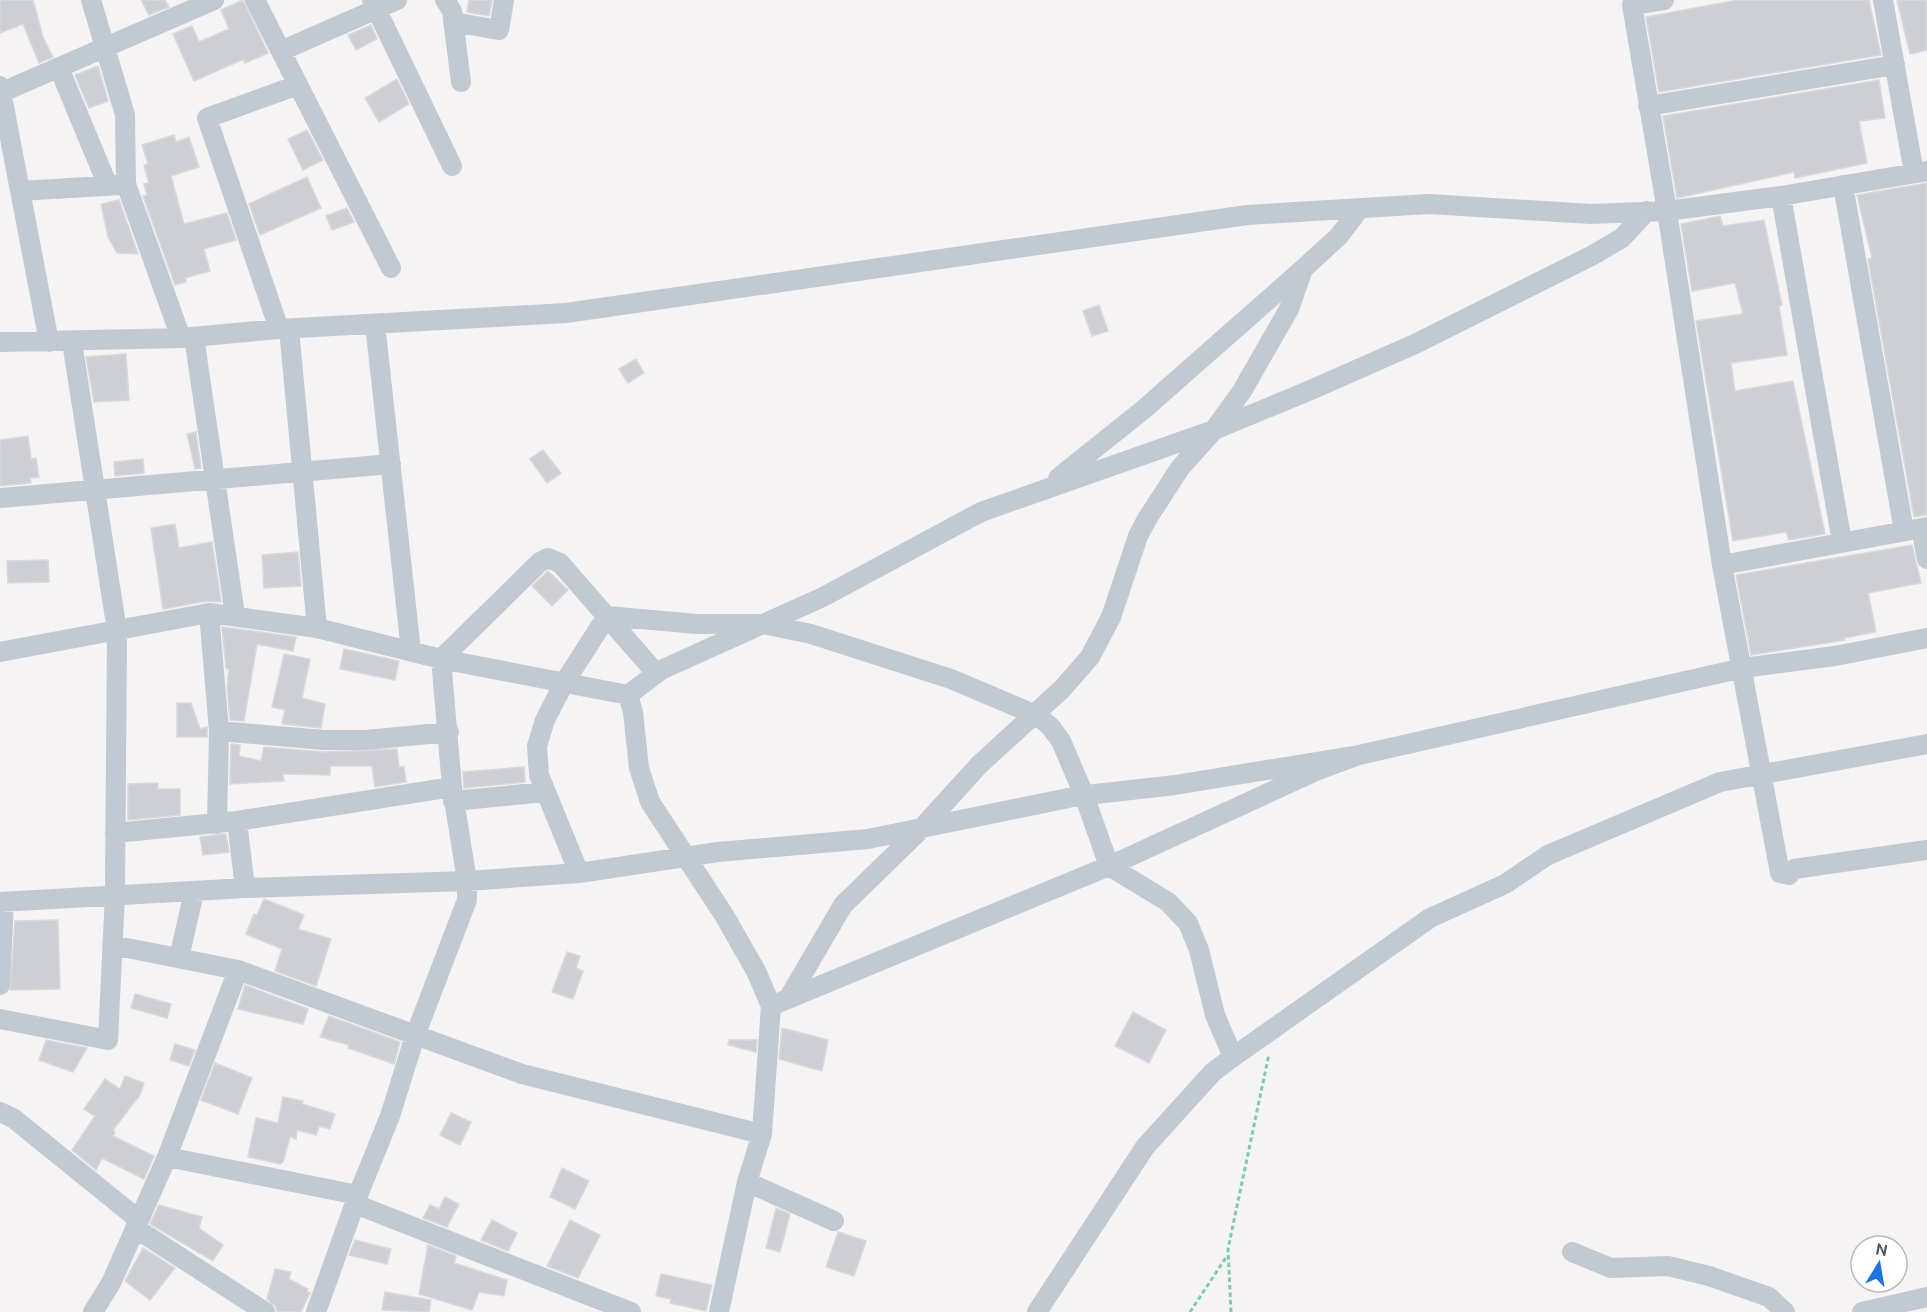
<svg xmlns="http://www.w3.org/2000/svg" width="1927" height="1312" viewBox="0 0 1927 1312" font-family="Ubuntu,sans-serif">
  <rect width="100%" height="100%" fill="#f5f3f3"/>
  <path fill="#cdcfd5" stroke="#d7d9de" stroke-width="1.5" d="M0,0h33l10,37 10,20 -14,6 -16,-39 -23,9z
    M141,0h24l4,7 -20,8z
    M243,0l25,53 -23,10 -1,-4 -50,22 -21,-47 19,-8 7,16 30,-13 -8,-19z
    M469,0h23l-3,16 -22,-4z
    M1738,0h131l12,55 -222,37 -13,-75z
    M1897,0h30v50l-17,4z
    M371,25l6,14 -21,11 -8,-15z
    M98,66l10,35 -19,7 -14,-33z
    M397,79l12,25 -30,18 -14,-24z
    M1879,80l6,38 -26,3 8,42 -72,15 -1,-6 -117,26 -14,-82z
    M307,130l16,30 -20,10 -15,-31z
    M174,135l2,7 13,-5 10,30 -28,9 13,48 43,-11 9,27 -32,9 6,22 -25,7 1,4 -11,3 -32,-89 4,-1 -3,-11 5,-1 -5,-18 4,-1 -6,-19z
    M307,177l14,31 -61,27 -11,-31z
    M1927,183v332l-13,2 -46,-258 4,-1 -15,-63z
    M119,200l19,54 -21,-1 -9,-16 -7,-33z
    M347,208l7,14 -22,8 -6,-14z
    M1720,216l3,10 41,-6 18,85 -3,1 8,49 -56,8 4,28 58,-10 32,153 -36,6 -3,-8 -53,9 -37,-220 47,-7 -8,-31 -43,8 -11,-67z
    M1099,305l9,26 -16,5 -9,-25z
    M126,354l3,46 -35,2 -8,-45z
    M636,359l8,14 -16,10 -9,-14z
    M196,432l5,36 -6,1 -8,-35z
    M28,436l3,23 5,-1 3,19 -9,1 1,5 -31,3v-46z
    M543,450l18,23 -14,10 -17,-24z
    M143,459l1,14 -29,3 -1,-14z
    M175,524l4,24 33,-6 9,60 -14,-1 -44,8 -12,-81z
    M1912,545l9,38 -53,10 8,39 -32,6 1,2 -94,15 -15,-80z
    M298,552l3,34 -37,2 -2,-33z
    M48,560l1,22 -41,1 -1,-22z
    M548,571l20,19 -16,16 -20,-20z
    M222,627l74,10 -3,14 -36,-7 -13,77 -14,-1 -3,-34 2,-17 -3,-1z
    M344,649l55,12 -4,19 -55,-11z
    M284,654l26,5 -8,39 23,6 -4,24 -39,-4 3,-14 -13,-3z
    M177,703h14l9,26 7,-2v10h-30z
    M231,744l9,1 -1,11 22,5 3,-14 60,5 73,-3 2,18h5l2,15 -31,5 -3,-21h-42v9l-47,-1 1,7 -54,3z
    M524,767l1,15 -61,6 -1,-16z
    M158,783v6h22v26l-52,5v-36z
    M223,834h3l3,18 -26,3 -3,-18z
    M264,899l40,16 -6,14 33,10 -15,47 -41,-15 7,-22 -36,-15 8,-20 3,1z
    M58,920l2,69 -50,1 5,-69z
    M567,952l13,4 -4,12 7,3 -10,28 -21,-7z
    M245,985l63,24 -5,15 -65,-15z
    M135,994l36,10 -4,14 -36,-10z
    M1133,1012l33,18 -17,33 -34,-17z
    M329,1016l71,26 -6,22 -46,-16 1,-3 -29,-8z
    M782,1028l46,12 -6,31 -43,-12z
    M46,1040l41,8 -14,24 -34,-12z
    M729,1040h28l-1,12 -28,-7z
    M175,1044l20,6 -6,16 -19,-6z
    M215,1063l37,15 -14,36 -37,-14z
    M125,1076l19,7 -4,12 -27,35 2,2 -2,4 41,20 -10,23 -42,-21 -6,12 -24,-20 23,-34 -11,-7 21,-30 15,10z
    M283,1097l20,4 -1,3 33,10 -5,15 -11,-3 -3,9 -19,-5 -1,9 -6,-2 -7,25 -3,2 -32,-7 8,-39 22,5z
    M451,1113l20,9 -11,23 -20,-10z
    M562,1168l27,13 -14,28 -25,-12z
    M445,1197l14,7 -12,23 -24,-9 7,-13 9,4z
    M159,1205l43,12 -3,11 24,17 -10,16 -63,-37z
    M776,1208l14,6 -10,38 -14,-4z
    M492,1220l25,13 -9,18 -27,-11z
    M570,1220l30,15 -22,43 -31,-12z
    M838,1232l28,9 -12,35 -28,-9z
    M355,1240l36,9 -4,15 -38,-9z
    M428,1245l28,11 -2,7 53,17 -3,16 -25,-4 -7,18 -53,-16z
    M143,1248l32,20 -25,32 -25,-19z
    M275,1269l16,3 -2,7 19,10 -1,3 3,1 -9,19h-24l-2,-6 -8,-7z
    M661,1274l51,11 -6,26 -36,-8 1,-4 -15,-3z
    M385,1292l46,8 -2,12 -47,-2z"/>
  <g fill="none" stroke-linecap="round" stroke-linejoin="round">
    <path stroke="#7ad0a6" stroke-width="3" stroke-dasharray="4.5 3" stroke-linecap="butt" d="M1190,1312l37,-56
      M1231,1312l-3,-63 41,-195"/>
    <path stroke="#c1cad2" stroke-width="20" d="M91,0l34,115 1,69 55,154
      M255,0l136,268
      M372,0l80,166
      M445,0l7,11 9,71
      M1634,0l-2,5 35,206 55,354 58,308 9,2 5,-6 133,-19
      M1883,0l31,173
      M1632,5l32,-5
      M453,22l46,8 5,-30
      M281,51l116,-51
      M59,68l49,118
      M0,86l49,256
      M0,93l214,-93
      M1648,106l247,-41
      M1843,185l61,346
      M20,191l100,-6
      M1781,196l61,346
      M375,324l36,327
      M279,329l-72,-211 91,-33
      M289,329l28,299
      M194,337l41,278
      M0,342l181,-4 98,-9 287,-16 681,-98 182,-11 162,10 76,-3 114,-15 146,-25
      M1058,478l85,-68 160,-141 36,-33 21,-28
      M0,498l391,-34
      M1921,528l6,31
      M1722,565l205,-38
      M209,613l10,118 -2,93
      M0,652l209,-39 108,15 124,31 187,36 5,17 6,56 11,34 74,113 32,56 15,35 -9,128 -15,48 -28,130
      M628,695l33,-25 162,-73 158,-85 233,-82 99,-41 102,-45 178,-89 29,-17 25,-27
      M219,731l105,9h42l83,-8
      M453,801l92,-9
      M237,821l8,67
      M115,833l122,-12 215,-34
      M579,873l-40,-98 -2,-29 8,-26 19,-37 43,-67 90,8h66l48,10 140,45 85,36 14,11 11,15 23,54 25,71 59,36 20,21 11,27 16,65 18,42
      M0,902l245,-14 222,-7 112,-8 139,-21 150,-13 210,-43 97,-11 184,-30
      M112,945l126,25 284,104 240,60
      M179,958l15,-66
      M0,985l4,-83
      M788,999l55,-94 78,-76 58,-64 83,-76 28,-32 21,-40 27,-81 9,-17 33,-51 34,-38 28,-39 47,-82 14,-40
      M771,1006l338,-140 207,-95 43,-16 384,-87 92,-12 92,-18
      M0,1019l108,21 7,-145 2,-264 -45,-289
      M0,1112l13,6 126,102
      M167,1157l191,38
      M747,1182l87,39
      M355,1204l276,108
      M135,1228l130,84
      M1572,1252l39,16 57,-2 41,10 60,21 16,15
      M93,1312l18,-29 56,-126 71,-187
      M316,1312l42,-117 32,-79 25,-80 52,-136v-19l-15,-94 -11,-128 99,-97 8,-4 12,5 96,110
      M1037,1312l108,-165 68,-75 20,-15 197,-139 75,-34 43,-29 172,-73 207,-38
      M1862,1312l65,-15"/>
  </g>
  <g transform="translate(1879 1264) rotate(11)"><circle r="28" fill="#ffffff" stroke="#b7bbc0" stroke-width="1.5"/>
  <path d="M0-4.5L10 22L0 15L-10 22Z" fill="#1a73e8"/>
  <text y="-9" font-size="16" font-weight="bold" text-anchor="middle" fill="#4a5661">N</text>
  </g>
</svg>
